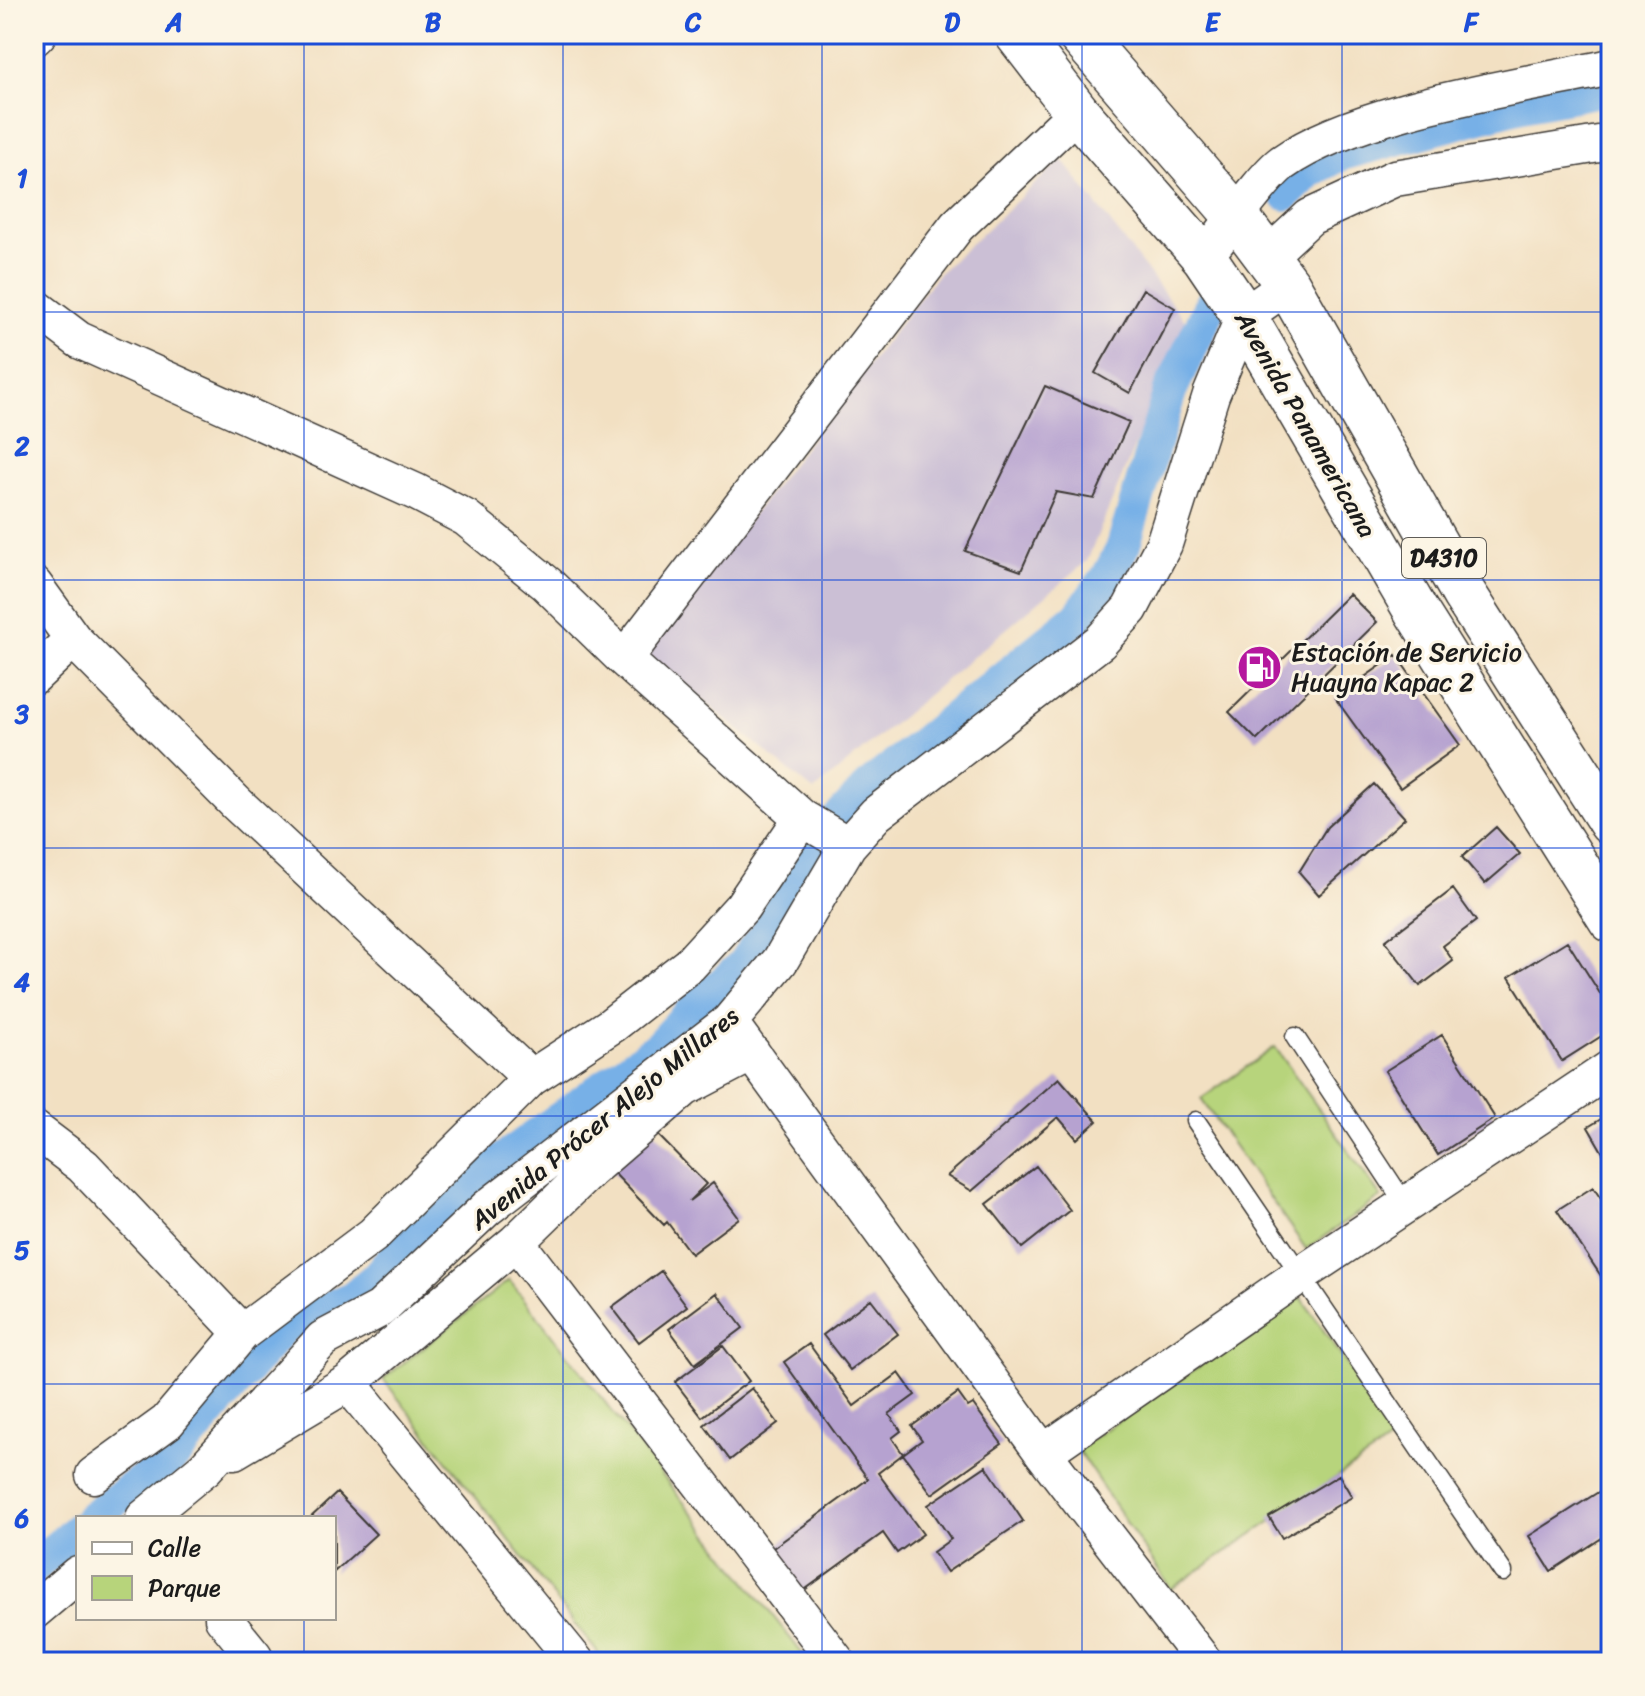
<svg xmlns="http://www.w3.org/2000/svg" width="1645" height="1696" viewBox="0 0 1645 1696" font-family="Sriracha,sans-serif">
  <rect width="100%" height="100%" fill="#fcf5e5"/>
  <filter id="ink" filterUnits="userSpaceOnUse"><feTurbulence type="fractalNoise" baseFrequency=".0125" numOctaves="2"/><feDisplacementMap in="SourceGraphic" scale="16" xChannelSelector="R" yChannelSelector="G"/><feConvolveMatrix kernelMatrix="1 2 1 2 8 2 1 2 1" color-interpolation-filters="sRGB"/></filter>
  <filter id="wash" filterUnits="userSpaceOnUse"><feTurbulence type="fractalNoise" baseFrequency=".006" numOctaves="4" result="noise"/><feDisplacementMap in="SourceGraphic" scale="32" xChannelSelector="R" yChannelSelector="G"/><feGaussianBlur stdDeviation="1.8" result="paint"/><feColorMatrix in="noise" values="0 0 0 0 0 0 0 0 0 0 0 0 0 0 0 0 0 1.4 0 .05"/><feComposite in="paint" operator="in"/></filter>
  <g filter="url(#wash)">
    <rect width="100%" height="100%" fill="#f2e0c2"/>
    <path fill="#cbbfd5" d="M1062,159l124,163 -99,239 -273,230 -168,-137 293,-381z"/>
    <path fill="#b7d47b" stroke="#6a784c" stroke-width="2" d="M1275,1047l106,150 -75,52 -105,-150z
      M509,1280l300,382h-204l-222,-283z
      M1301,1297l95,140 -225,152 -94,-140z"/>
    <g fill="none" stroke-linecap="round" stroke-linejoin="round">
      <path stroke="#77b0e7" stroke-width="34" d="M1286,194l24,-23 31,-17 180,-49 90,-17
        M91,1518l80,-59 113,-133 68,-28 24,-20 47,-56 37,-31 198,-144 37,-40 47,-41 26,-36 50,-90 53,-55 207,-168 29,-39 15,-28 48,-159 46,-96
        M34,1567l44,-38"/>
    </g>
    <g id="blocks">
      <path fill="#b6a2d0" d="M1143,289l32,19 -45,85 -35,-20z
        M1045,386l84,36 -35,77 -38,-7 -35,79 -56,-20z
        M1349,594l28,28 -120,118 -28,-28z
        M1396,655l64,90 -60,43 -65,-90z
        M1374,784l31,34 -86,77 -20,-23 28,-45z
        M1496,827l24,27 -35,30 -23,-27z
        M1453,889l23,32 -33,25 10,15 -33,25 -35,-45z
        M1567,941l44,70v19l-49,31 -53,-84z
        M1442,1035l53,83 -57,37 -53,-84z
        M1059,1078l38,43 -20,18 -19,-22 -86,74 -25,-15z
        M1611,1113v54l-23,-40z
        M654,1131l52,53 -17,17 24,-18 26,35 -48,36 -24,-32 -3,3 -52,-54z
        M1036,1166l34,44 -48,38 -35,-44z
        M1593,1187l18,27v77l-54,-81z
        M661,1271l26,35 -48,36 -27,-35z
        M717,1293l26,35 -48,36 -26,-35z
        M871,1299l27,35 -48,36 -27,-35z
        M809,1344l45,62 45,-33 16,22 -26,19 12,17 -9,7 11,16 -25,19 45,61 -26,19 -14,-20 -91,66 -30,-43 106,-77 -84,-117z
        M723,1346l26,35 -47,36 -27,-35z
        M752,1388l26,35 -48,37 -26,-35z
        M958,1393l10,14 5,-3 29,40 -70,50 -29,-40 19,-14 -10,-14z
        M986,1466l37,55 -76,51 -14,-20 18,-13 -23,-34z
        M1339,1475l13,22 -70,41 -13,-21z
        M1611,1484v48l-60,39 -22,-35z
        M337,1493l39,41 -42,38v-54h-24z"/>
    </g>
  </g>
  <g filter="url(#ink)">
    <use href="#blocks" fill-opacity="0" stroke="#3c3935" stroke-width="2"/>
    <g fill="none" stroke-linecap="round" stroke-linejoin="round">
      <defs>
        <path id="service" d="M1295,1037l110,167
          M1196,1121l307,451"/>
        <path id="minor" d="M34,38l4,-4
          M1204,257c19,-22 58,-79 78,-94 76,-54 237,-76 329,-96
          M1267,257l43,-40 85,-39 216,-36
          M34,306l45,34 337,152 50,26 81,66 77,75 178,159 46,27
          M34,585l39,54 163,164 295,275
          M624,659l333,-433 120,-114
          M34,676l39,-37
          M729,1022l314,431 161,209
          M34,1129l49,37 159,167
          M516,1242l321,420
          M348,1383l228,279
          M234,1451l114,-68 168,-141 73,-71 96,-83 67,-35
          M1043,1453l260,-180 308,-205
          M94,1475l73,-53 75,-89 131,-98 158,-157 81,-53 77,-60 53,-58 60,-89
          M144,1518l61,-50 118,-129 57,-30 107,-101 242,-186 51,-61 68,-116 28,-31 224,-172 30,-33 34,-65 47,-149 33,-79 44,-31
          M34,1611l44,-37
          M223,1618l31,38"/>
        <path id="primary" d="M1017,34l60,78 127,145 40,59 172,295 195,309
          M1079,34l158,183 51,68 176,309 147,229"/>
      </defs>
      <use href="#service" stroke="#3c3935" stroke-width="21"/>
      <use href="#minor" stroke="#3c3935" stroke-width="39"/>
      <use href="#primary" stroke="#3c3935" stroke-width="47"/>
      <use href="#service" stroke="#fff" stroke-width="18"/>
      <use href="#minor" stroke="#fff" stroke-width="36"/>
      <use href="#primary" stroke="#fff" stroke-width="44"/>
    </g>
  </g>
  <path fill="none" stroke="#1d4ed8" stroke-width="2" stroke-opacity="0.55" d="M304,34v1484M563,34v1628M822,34v1628M1082,34v1628M1342,34v1628M34,312h1577M34,580h1577M34,848h1577M34,1116h1577M34,1384h1577M304,1618v44"/>
  <defs>
    <symbol id="fuel-disc" viewBox="-11 -11 22 22"><circle r="9.5" fill="#b5179e" stroke="#fcf5e5"/><path d="M-5.5-6h7V0h2V4h1.3V-2.5L3-4.5l.8-.8L6-3V5H2.5V1h-1V6h-7ZM-4.2-4.7v3.2H.2V-4.7Z" fill="#fff"/></symbol>
  </defs>
  <g fill-rule="evenodd">
    <use href="#fuel-disc" x="1234" y="642" width="51" height="51"/>
  </g>
  <g text-anchor="middle" stroke-width="6" stroke-linejoin="round" paint-order="stroke">
    <rect fill="#fcf5e5" stroke="#5f5d58" stroke-width="2" x="1402" y="538" width="84" height="40" rx="6"/>
    <g font-size="24" font-weight="bold" fill="#1c1c1c">
      <text x="1444" y="566">D4310</text>
    </g>
    <g font-size="26" fill="#1c1c1c" stroke="#fcf5e5">
      <text transform="translate(1306 424) rotate(60)" y="9">Avenida Panamericana</text>
      <text transform="translate(604 1118) rotate(-39)" y="9">Avenida Prócer Alejo Millares</text>
    </g>
    <g font-size="26" fill="#1c1c1c" stroke="#fcf5e5" text-anchor="start">
      <text x="1291" y="661">Estación de Servicio<tspan x="1291" dy="30">Huayna Kapac 2</tspan></text>
    </g>
  </g>
  <rect width="1645" height="1696" fill="none" stroke="#fcf5e5" stroke-width="88"/>
  <rect x="76" y="1516" width="260" height="104" fill="#fcf5e5" stroke="#a29e95" stroke-width="2"/>
  <rect x="92" y="1542" width="40" height="12" fill="#ffffff" stroke="#a29e95" stroke-width="2"/>
  <text x="148" y="1556" font-size="24" fill="#1c1c1c">Calle</text>
  <rect x="92" y="1576" width="40" height="24" fill="#b7d47b" stroke="#a29e95" stroke-width="2"/>
  <text x="148" y="1596" font-size="24" fill="#1c1c1c">Parque</text>
  <rect x="44" y="44" width="1557" height="1608" fill="none" stroke="#1d4ed8" stroke-width="3"/>
  <g font-size="26" text-anchor="middle" font-weight="bold" fill="#1d4ed8">
    <text x="174" y="31">A</text>
    <text x="433" y="31">B</text>
    <text x="693" y="31">C</text>
    <text x="952" y="31">D</text>
    <text x="1212" y="31">E</text>
    <text x="1471" y="31">F</text>
    <text x="22" y="187">1</text>
    <text x="22" y="455">2</text>
    <text x="22" y="723">3</text>
    <text x="22" y="991">4</text>
    <text x="22" y="1259">5</text>
    <text x="22" y="1527">6</text>
  </g>
</svg>
